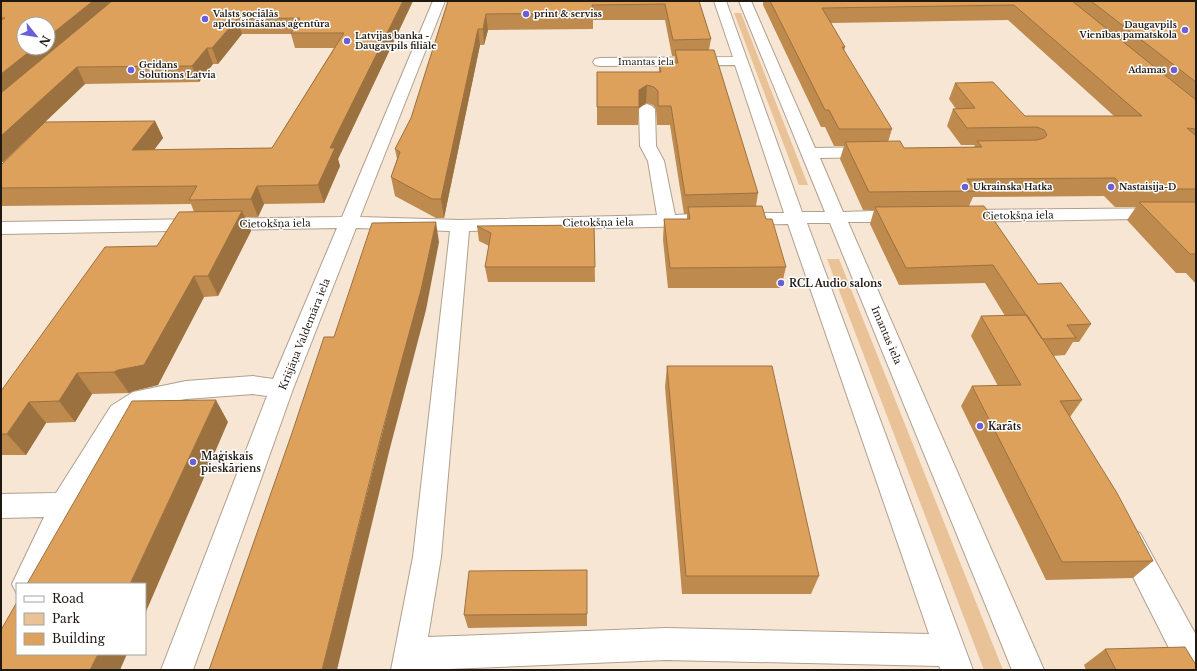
<svg xmlns="http://www.w3.org/2000/svg" width="1197" height="671" viewBox="0 0 1197 671" font-family="'Libre Baskerville',serif">
  <rect width="100%" height="100%" fill="#f7e6d3"/>
  <path fill="#e9c298" d="M734,13h7l67,172h-9z
    M827,259h12l164,411h-19z"/>
  <g fill="none" stroke-linecap="round" stroke-linejoin="round">
    <defs>
      <path id="minor" d="M433,1h12l-85,216 100,3 197,-5 -9,-54 -8,-15 -1,-37 3,-3 5,-2 5,2 3,3 1,37 8,15 11,54 19,-1 7,2 2,4 -2,4 -7,2 -225,5 -28,326 -13,80 238,-9 263,6 -141,-410 -52,1 -7,-2 -2,-4 2,-4 7,-2h48l-49,-148 -135,1 -5,-1 -2,-3 2,-3 5,-1 133,-1 -19,-56h12l76,211h23l-86,-211h12l64,147 58,-1 6,2 2,3 -2,3 -6,2 -53,1 23,54 59,-2 7,2 2,4 -2,4 -7,2h-54l196,448h-32l-182,-447h-23l166,447h-32l-2,-4 -273,-6 -243,10h-32l22,-113 37,-326 -94,-3 -63,161 -100,281h-32l106,-274 -14,-2 -67,5 -39,7 -18,14 -55,92 -32,72h-25v10l-5,-10 32,-67 -43,1v-24l55,-1 55,-87 22,-14 53,-11 67,-5 20,3 64,-151 -336,6v-12l341,-5z
        M1196,208v10l-236,4 -7,-2 -2,-4 2,-4 7,-2z
        M1130,529l10,4 56,102v35h-16l-60,-119 -4,-9 4,-9z"/>
    </defs>
    <use href="#minor" stroke="#b0a08e" stroke-width="2"/>
    <use href="#minor" fill="#fff" fill-rule="evenodd"/>
  </g>
  <path fill="#be8a4e" fill-rule="evenodd" d="M1,1h412l-75,158 2,7 -16,37 -60,1 -6,13h-13l6,14 -33,65 -14,1 -46,88 -25,6 -4,2 -37,1 -17,28 -29,1 -20,32h-25v-64l193,-179 -3,-8 -190,2v-41l154,-44 8,17 -9,12 118,-2 62,-100h-39l-4,-14h-49l-24,30h-5l-14,18 -114,2 -82,78h-2z
    M448,1h251l12,38 -2,11 49,143 -2,13 10,13 20,48 -5,21h-113l-5,-48 1,-21h23v-5h-3l-14,-89h-13l-1,-16 -3,-4 -7,-2 -7,5 -1,17h-41v-53h62v-9h15l1,-7h-3l-7,-36h-72v9l-105,1 -4,15h-4l-36,173h-8l-41,-22 -4,-19 6,-18 -2,-10 16,-31z
    M763,1h433v283l-10,-11h-10l-49,-53 9,-13h-21l-11,-11 -131,1 -4,9 69,78 53,40 -12,18h-6l-8,13 -12,1 29,44 -12,17 83,144 -20,17 -87,2 -85,-174 11,-20h26l-27,-50 10,-20h24l-20,-33 -86,2 -29,-61 4,-14h-11l-23,-51 4,-13h-10l-9,-19h-4l-58,-122zM1008,20l106,96h-89l-70,-33 -6,16 7,10h-3l-6,17 14,19h14l-1,2 -70,1 -16,-6 4,-13 -48,-77 1,-5 -14,-24z
    M594,225l1,57h-107l-3,-15 4,-21 -10,-5 -2,-15z
    M667,366l152,210 -8,18h-129l-17,-207z
    M587,583v43l-119,2 -4,-13z
    M1105,649l91,21h-110l-2,-5z"/>
  <path fill="#9b7140" d="M93,1h25l-117,98v-25l33,-26h14v-11z
    M403,1h10l-75,158 2,7 -16,37 -6,-18 12,-37z
    M486,14l2,16 -4,15 -1,-16z
    M237,19l5,15 -24,30 -6,-16z
    M478,29l2,16 -36,173 -3,-19z
    M207,48l6,16 -14,18 -7,-16z
    M77,67l8,17 -82,78 -2,-2v-24z
    M647,85l-1,18 -7,5v-18z
    M155,121l8,17 -22,29 -9,-17z
    M257,186l7,18 -6,13 -7,-18z
    M242,211l9,20 -33,65 -10,-20z
    M436,222l3,20 -13,68 -37,142 -52,218h-15z
    M194,276l10,21 -46,88 -25,6 -4,2 -15,-21z
    M77,373l15,21 -17,28 -16,-21z
    M216,400l12,22 -83,192v-30h-15z
    M29,402l17,21 -20,32 -19,-21z
    M98,654h29l-7,16h-30z"/>
  <path fill="#dda15b" stroke="#9b7140" d="M1,1h92l-45,36v-13h-24v24h10l-33,26v-54l4,-2h-4z
    M112,1h291l-73,147h5l-17,37 -61,1 -6,13 -62,1 8,-14 -196,2v-23l44,-43 110,-1 -23,29 140,-2 72,-115h-53l9,-15 -63,1 -25,29h-5l-15,18 -115,1 -76,69v-43z
    M448,1h251l12,38 -38,1 -8,-36 -73,1 1,8 -107,1 -3,15h-5l-37,170h-9l-41,-22 9,-25 -5,-3 16,-31z
    M770,1h302l124,99v29l-9,-1 9,8v53h-70l-11,-11 -148,1 8,12 -106,1 -24,-50 55,-1 4,7 78,-1 -5,-6 60,-1 7,-2 3,-3 -3,-5 -7,-3 -70,1 -14,-19 22,-1 -20,-25 38,-1 32,34h117l-128,-111 -192,3 23,39h-3l50,82h-53l-10,-19h-4z
    M1091,1h105v81z
    M675,50h39l44,143 -73,2 -14,-89h-13v-15l-4,-4 -7,-2 -8,5v17h-42v-35h64l-2,-9h19z
    M1139,202h57v52h-6z
    M762,206l4,13h6l14,48 -116,1 -6,-49h26l-2,-12z
    M984,206l54,78 23,-1 30,41 -24,1 9,13 -34,1 -49,-74 -87,3 -31,-61z
    M242,211l-34,65h-14l-50,89 -26,5 -4,2 -37,1 -18,28 -30,1 -22,32h-6v-43l104,-144 52,-1 22,-34z
    M436,222l-15,68 -39,142 -60,238h-113l83,-237 32,-96h10l38,-114z
    M594,225l1,42h-110l6,-34 -14,-7z
    M1027,315l55,85 -22,1 57,92 36,68 -91,1 -90,-176 49,-1 -40,-69z
    M667,366h105l47,210h-133z
    M216,400l-86,184h-103l105,-183z
    M587,570v44l-123,1 5,-44z
    M17,602v52h81l-8,16h-89v-40z
    M1185,647l11,18v5h-80l-11,-21z"/>
  <g fill="#6a5fd8" stroke="#fff" stroke-width="1.5">
    <circle cx="526" cy="14" r="4"/>
    <circle cx="205" cy="19" r="4"/>
    <circle cx="1185" cy="30" r="4"/>
    <circle cx="347" cy="41" r="4"/>
    <circle cx="131" cy="70" r="4"/>
    <circle cx="1174" cy="70" r="4"/>
    <circle cx="965" cy="187" r="4"/>
    <circle cx="1111" cy="187" r="4"/>
    <circle cx="781" cy="283" r="4"/>
    <circle cx="980" cy="426" r="4"/>
    <circle cx="193" cy="462" r="4"/>
  </g>
  <g text-anchor="middle" stroke-width="3" stroke-linejoin="round" paint-order="stroke">
    <g font-size="9" font-weight="bold" fill="#1f1912" stroke="#fff" text-anchor="start">
      <text x="213" y="17">Valsts sociālās<tspan x="213" dy="10">apdrošināšanas aģentūra</tspan></text>
      <text x="534" y="17">print &amp; serviss</text>
      <text x="1177" y="28" text-anchor="end">Daugavpils<tspan x="1177" dy="10">Vienības pamatskola</tspan></text>
      <text x="355" y="39">Latvijas banka -<tspan x="355" dy="10">Daugavpils filiāle</tspan></text>
      <text x="139" y="68">Geidans<tspan x="139" dy="10">Solutions Latvia</tspan></text>
      <text x="1166" y="73" text-anchor="end">Adamas</text>
      <text x="973" y="190">Ukrainska Hatka</text>
      <text x="1119" y="190">Nastaisija-D</text>
    </g>
    <g font-size="9" fill="#1f1912" stroke="#fff">
      <text x="646" y="65">Imantas iela</text>
    </g>
    <g font-size="10" fill="#1f1912" stroke="#fff">
      <text transform="translate(1018 215) rotate(-1)" y="4">Cietokšņa iela</text>
      <text transform="translate(598 222) rotate(-1)" y="4">Cietokšņa iela</text>
      <text transform="translate(275 223) rotate(-1)" y="4">Cietokšņa iela</text>
      <text transform="translate(304 334) rotate(-68)" y="4">Krišjāņa Valdemāra iela</text>
      <text transform="translate(887 335) rotate(67)" y="4">Imantas iela</text>
    </g>
    <g font-size="10" font-weight="bold" fill="#1f1912" stroke="#fff" text-anchor="start">
      <text x="789" y="287">RCL Audio salons</text>
      <text x="988" y="430">Karāts</text>
      <text x="201" y="460">Maģiskais<tspan x="201" dy="12">pieskāriens</tspan></text>
    </g>
  </g>
  <rect width="1197" height="671" fill="none" stroke="#1f1912" stroke-width="4"/>
  <rect x="16" y="583" width="130" height="72" fill="#ffffff" stroke="#a5a3a0"/>
  <rect x="24" y="596" width="20" height="6" fill="#ffffff" stroke="#a5a3a0"/>
  <text x="52" y="603" font-size="12" fill="#1f1912">Road</text>
  <rect x="24" y="613" width="20" height="12" fill="#e9c298" stroke="#a5a3a0"/>
  <text x="52" y="623" font-size="12" fill="#1f1912">Park</text>
  <rect x="24" y="633" width="20" height="12" fill="#dda15b" stroke="#a5a3a0"/>
  <text x="52" y="643" font-size="12" fill="#1f1912">Building</text>
  <g transform="translate(36 36) rotate(120)"><circle r="19" fill="#ffffff" stroke="#a5a3a0"/>
  <path d="M0-3L7 15L0 10L-7 15Z" fill="#6a5fd8"/>
  <text y="-6" font-size="11" font-weight="bold" text-anchor="middle" fill="#1f1912">N</text>
  </g>
</svg>
